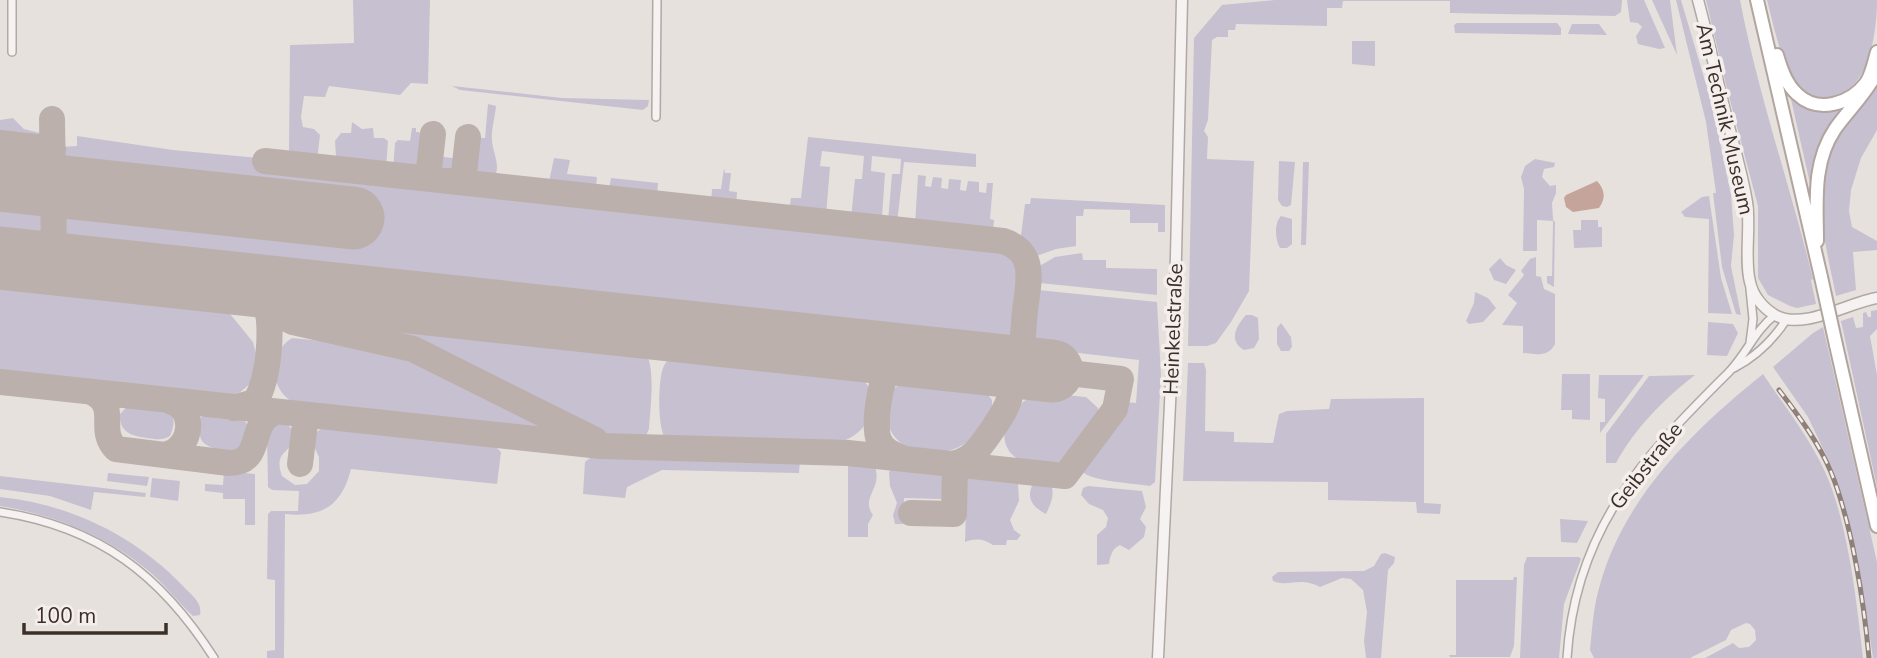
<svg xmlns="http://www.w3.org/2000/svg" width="1877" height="658" viewBox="0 0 1877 658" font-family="'Nunito Sans',sans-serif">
  <rect width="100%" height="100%" fill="#e7e1de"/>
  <path fill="#c7c0d0" d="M353,0h77l-2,84 -17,-1 -11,12 -71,-9 -4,11 -21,-1 -3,21 2,10 11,2 6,6 -3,26 -59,-6v-3l31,-1 1,-106 64,-2z
    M1275,0h347l-1,12 -6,4 -165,-3v-12h-107l-1,7h-15v18l-91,-2 -1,6h-7v7h-11l-5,3 -4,80 -4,11 4,6 -1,22 47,2 -5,130 -18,31 -15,21 -9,3h-19l6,-308 28,-33z
    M1627,0h17l21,48 -6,1 -21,-5 -2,-8 6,-9 -4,-4 -8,-1z
    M1652,0h18l7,55z
    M1676,0h5l32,108 18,87 3,40 -3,31 10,49 -5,-1 -14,-47 -9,-74h3l-10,-71z
    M1706,0h34c18,94 50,185 73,279l-2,1 5,24 -19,4 -7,-2 -22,-11 -10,-17v-72l-31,-117z
    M1767,0h110c0,31 -7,90 -45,97 -13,3 -24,-1 -34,-10 -14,-12 -26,-68 -31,-87z
    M1457,23h100l4,5v7l-106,-2 -1,-8z
    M1572,24h27l8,11 -39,-1z
    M1352,41h23v25l-23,-2z
    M1877,85v45l-16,28 -10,32 -2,21 3,16 25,14v9l-24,2 3,38 -20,6c-10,-50 -29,-116 3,-164 11,-17 28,-29 38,-47z
    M452,86l110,12 87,2 -1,6 -5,4 -183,-20z
    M1790,95c15,13 34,21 54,13l-33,80z
    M488,104l8,2c-1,11 -5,24 -4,35 1,13 10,26 1,38l-20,-2 -4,-5 4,-34h12z
    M13,118l11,11 16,4 1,12 -27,-3 -1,5 25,4 8,5 1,4 2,74 -3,5 -5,2 -41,-4v-117z
    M352,122l10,7 11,-1 1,10h10l4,3 -2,27 -43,-5 -7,-6 -1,-16 6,-8h10z
    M412,128h4v4l11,1 -5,35 -3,3 -26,-2 2,-26 3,-3 12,1z
    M77,136l96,14 85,8v7l741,80c7,3 15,6 19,12 10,16 1,61 -2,80l-3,6 -9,2 -938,-101 -4,-2 -2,-6 -1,-83 3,-6 15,-1z
    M808,137l168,17v13l-72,-5 -7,61 -9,-2 4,-47h8l1,-15 -29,-3 -1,15 14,2 -3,44 -4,4 -27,-3 4,-39h7l2,-23 -42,-5 -2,15 10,1 -4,48 -37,-4 2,-13h10z
    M437,156l22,3 -2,14 -3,2 -17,-2 -2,-4z
    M554,158l16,2 -3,14 30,3 -1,9 -8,4 -36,-4 -3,-4z
    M1535,159l20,4 -1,4 -10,2 -2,8 8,9 6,-1v8l-4,10 1,17 2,2 -1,65 -7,-4v-7h5l1,-55 -16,-1v31h-14l1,-62 -3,-12 4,-11z
    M1279,161l16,1 -4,43 -4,2 -5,-1 -4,-6z
    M1303,162h6l-3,83h-5z
    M724,168l1,5h6l-2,18 8,1 -1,14 -25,-4 1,-13h9z
    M918,175l8,1 -1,10 6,1 2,-10 9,1 -1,10 7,1 1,-10 12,1 -1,10 6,1 2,-10 11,1v10l7,1 1,-10h6l-3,36 4,1 -1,13 -78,-8z
    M611,178l47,5 -1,14 -43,-4 -5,-4z
    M1709,196l12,82 11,36 -24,-1 1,-94 -24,-2 -4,-5 21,-15z
    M1031,198l134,7v27h-7v-9h-28v-13l-46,-1 -1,7h-7v30l-20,3 -22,8 -14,-14 5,-39h5z
    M1281,216l11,3v25l-5,4h-7c-5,-8 -6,-25 1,-32z
    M1581,220h17v7h4v20l-28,1 -1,-18h8z
    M1082,253l1,7h23v8l51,1v26l-117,-12 -4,-5v-10l19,-11z
    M1536,257v19l5,1 3,12 11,5v50c-7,14 -20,10 -32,9v-27l-21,-1 15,-22 -9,-8 16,-20 -3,-4 9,-12z
    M1500,258l6,7 10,5 -10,14 -12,-4 -5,-11z
    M0,280l226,24v5l27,33 3,12 -3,22 -3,8 -11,9 -17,5 -222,-24z
    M1038,290l119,12 4,73 -6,107 -5,4c-16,-3 -59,-4 -68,-15l3,-12 41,-57 10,1 3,-43 -104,-12c-10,-10 -7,-50 3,-58z
    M1475,292l13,6 8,10 -13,14 -14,2 -3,-3 8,-18z
    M1877,310v19l-7,7 7,39v112l-36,-166 12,-4 3,11 7,-1v-14l3,-1 2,5h3v-6z
    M316,314l327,36c14,12 7,60 6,79 -2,4 -3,8 -7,10 -10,5 -38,-4 -49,-7l-175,-87 -102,-27z
    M1246,315h6l6,3 1,21 -5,9 -10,2c-16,-9 -8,-24 2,-35z
    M1708,322l25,2 5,9 -11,23 -20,-1z
    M1281,323l10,14 1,10 -3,4h-8l-4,-7v-16z
    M1823,327l54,235v96h-4l-15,-97 -24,-89 -26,-55 -35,-50 40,-34z
    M292,338l82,8 34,8 127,62 9,7v4l-5,5h-6l-237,-28c-26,-12 -30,-50 -4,-66z
    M679,353l172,19c6,4 13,8 17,14 15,25 -8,54 -33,57l-169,-4c-9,-9 -8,-58 -3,-71 3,-8 9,-12 16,-15z
    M1188,363h16l2,7 -1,61 29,1v10l39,1 6,-29 8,-3 42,-2 2,-10 93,-1v105l17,1 -1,10 -23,-1 -1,-11 -88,-2v-18l-145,-1z
    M1562,374h28v46l-18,-1v-9h-11z
    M1763,374c22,33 47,64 63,100 22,50 31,129 37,184h-158l28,-15 6,5 10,-1 7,-7 -1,-10 -5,-6 -4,-1 -15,7 -5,10 -36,18h-96l-4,-8c2,-19 3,-39 8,-58 23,-92 93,-160 165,-218z
    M1599,375h45l-44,58v-11h5v-23l-7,-1z
    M1695,375c-31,24 -60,53 -79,88h-10v-29l43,-58z
    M910,378l73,10 9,12c1,13 -4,20 -12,30 -36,45 -116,20 -87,-41z
    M1043,393l43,4 12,11c2,16 -8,26 -18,38 -30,40 -100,13 -67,-33 8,-11 16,-17 30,-20z
    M137,404c21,3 46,2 33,32 -8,5 -14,3 -23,2 -16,-2 -28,-6 -27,-24l8,-8z
    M208,413l29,5 9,4c13,35 -34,32 -44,19 -4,-6 -2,-16 -2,-23z
    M278,420l7,1 11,14c-5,19 -23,16 -14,41l13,9 12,-1 12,-13v-14l-9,-19 15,-13 167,18 9,9 -4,32 -146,-15c-9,36 -28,49 -66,45l-1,144h-17v-7l8,-1v-70l-8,-1 1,-65 3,-3h27l1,-20 -27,-1 -4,-3 -1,-53 4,-8z
    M595,454l205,6 -1,13 -137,-3 -35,17 -2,11 -42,-4 2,-32z
    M848,460l25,2c13,26 -14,34 0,53l-5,9v13h-20z
    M896,464c19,3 68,3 45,35l-37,-1 -1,26h-8l-2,-9 4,-12 -7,-17 -1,-14z
    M224,471l31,3v51h-10v-26h-22v-6l-18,-2v-7l18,1z
    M108,473l41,4 -2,9 -40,-5z
    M973,474l39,3 6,6 1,18 -9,19 4,10 7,5 -4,5h-10l-1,5h-13c-10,-6 -16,-7 -28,-3l1,-32 -5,-24 2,-5z
    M0,476l146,17 -1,4 -51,-5 -3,18 -41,-14 -50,-7z
    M152,478l28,3 -2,20 -28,-4z
    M1039,480l9,1c9,10 3,22 -2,33 -14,-7 -21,-17 -12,-32z
    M1088,486l54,5 4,16 -6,12 6,8 -2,10 -15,13 -9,-5c-8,3 -10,12 -11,19l-12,1v-30l9,-8 2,-9 -5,-8 -14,-6 -8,-9 2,-7z
    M0,497c69,7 134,38 182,88 8,9 21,17 18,30l-7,1c-15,-14 -27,-30 -42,-43 -43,-37 -96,-58 -151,-67z
    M1560,519l28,2 -11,22 -16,-1z
    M1385,553l10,4 -1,6 -6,7 -7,88h-15l-2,-17 3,-29 -4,-22 -12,-11 -9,-1 -22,9c-22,-11 -31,1 -47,-6l-1,-4 6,-5 86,-1 10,-5 7,-12z
    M1527,557h52l2,2 -17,45 -5,54h-39l4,-93z
    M1514,577h3l-3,69 -4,11h-60l-1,-2h7v-75h57z"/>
  <path fill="#c5a59b" d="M1597,181c8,9 9,17 2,27l-26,4 -7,-5 -2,-9 2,-3z"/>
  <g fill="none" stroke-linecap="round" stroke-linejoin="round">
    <path stroke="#bbb0ac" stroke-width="26" d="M0,143l53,6
      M265,161l738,80c35,11 25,42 22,70 -2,14 -1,30 -5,44l-11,10 -12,1
      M428,178l5,-44
      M463,182l5,-45
      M54,252l4,10 44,7
      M3,259l44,2 7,-9 -2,-133
      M234,284c28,9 35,28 59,38l120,27 182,91
      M270,324c7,-25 24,-31 48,-32
      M859,351l16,11 7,18
      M0,382l601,64 247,7 217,23 50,-67 6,-30 -69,-8
      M91,392c30,14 5,37 25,57l113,14c37,-1 17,-39 46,-51
      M234,408l20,-6c15,-17 20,-80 11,-100
      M168,454c25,-8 28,-45 2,-53
      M900,457c-9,-4 -17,-7 -21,-17 -6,-14 1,-64 12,-74 7,-7 16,-8 25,-9
      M300,464l6,-49
      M951,464c21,-3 29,-17 41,-34 18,-26 33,-50 -7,-66
      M911,513l43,1 1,-50"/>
    <path stroke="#bbb0ac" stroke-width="63" d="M0,180l353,38
      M0,258l1052,113"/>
    <defs>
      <path id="minor" d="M12,52v-52
        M656,117l1,-117
        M1750,343l3,-24 -3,-30
        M1734,368c21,-11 39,-28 52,-48
        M0,512c99,15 161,63 214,146
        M1567,658c8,-128 75,-200 161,-285 18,-18 27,-43 47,-58"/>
      <path id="tertiary" d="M1698,0c9,33 16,66 24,99 8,34 19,68 25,103 4,26 -3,57 3,80 3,14 13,26 25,33 28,16 72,-12 102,-17
        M1158,658l17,-360 7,-298"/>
      <path id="primary" d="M1757,0l64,277
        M1777,55c4,14 9,29 20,39 21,20 53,10 69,-11 6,-9 8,-21 11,-31
        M1817,241c0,-38 -5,-78 18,-112 14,-20 31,-35 42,-57
        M1836,345l41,181"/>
    </defs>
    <use href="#minor" stroke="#b0a8a4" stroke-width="10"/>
    <use href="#tertiary" stroke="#b0a8a4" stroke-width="13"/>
    <use href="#primary" stroke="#b2a49e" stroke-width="16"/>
    <use href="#minor" stroke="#f5f2f1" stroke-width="7"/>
    <use href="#tertiary" stroke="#f5f2f1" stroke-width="10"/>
    <use href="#primary" stroke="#fff" stroke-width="12"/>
    <defs>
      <path id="rail" d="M1779,390c19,25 40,53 52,82 21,52 33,130 38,186"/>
    </defs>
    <use href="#rail" stroke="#8f8079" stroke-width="5"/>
    <use href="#rail" stroke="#f4efed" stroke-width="2.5" stroke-dasharray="8" stroke-linecap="butt"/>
    <defs>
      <path id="primary-bridge" d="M1821,277l15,68"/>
    </defs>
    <use href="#primary-bridge" stroke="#b2a49e" stroke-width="16" stroke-linecap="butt"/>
    <use href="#primary-bridge" stroke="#fff" stroke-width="12"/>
  </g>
  <g text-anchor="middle" stroke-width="7" stroke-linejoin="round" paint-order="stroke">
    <g font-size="21" fill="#3c2f28" stroke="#f4efed">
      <text transform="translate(1725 119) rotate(77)" y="7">Am Technik Museum</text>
      <text transform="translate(1173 329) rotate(-88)" y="7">Heinkelstraße</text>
      <text transform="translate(1646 466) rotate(-52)" y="7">Geibstraße</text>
    </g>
  </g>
  <path d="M24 623v10h142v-10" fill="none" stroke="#3c2f28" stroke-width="3.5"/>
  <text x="35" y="623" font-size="21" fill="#3c2f28" stroke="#f4efed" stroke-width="5" paint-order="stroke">100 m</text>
</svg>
